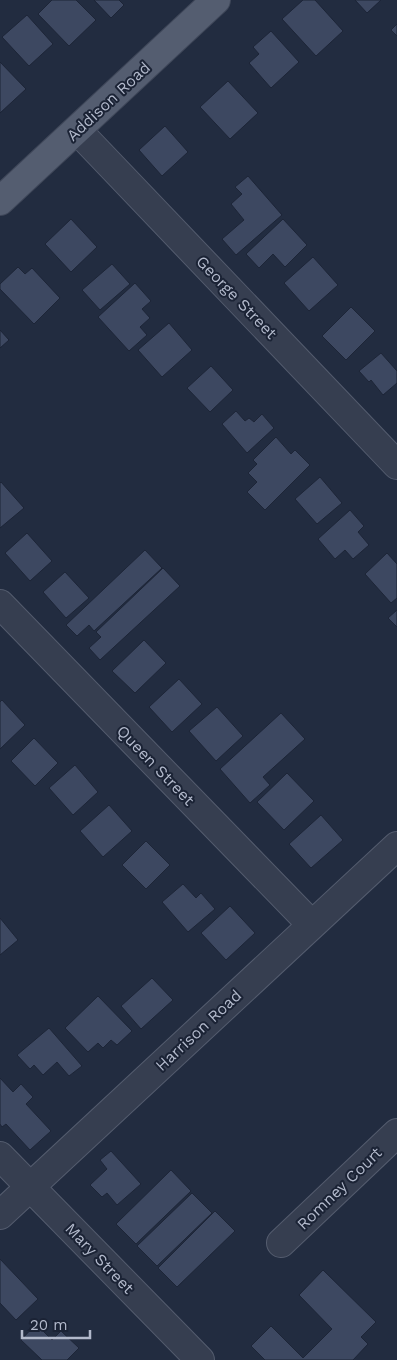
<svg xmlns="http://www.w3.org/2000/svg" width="397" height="1360" viewBox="0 0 397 1360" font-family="'Work Sans',sans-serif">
  <rect width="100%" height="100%" fill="#222c40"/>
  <path fill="#3d4861" stroke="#1d2537" d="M52,0h24l20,20 -27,26 -31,-32z
    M94,0h25l5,5 -13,13z
    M303,0h12l28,31 -27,25 -34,-37z
    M355,0h26l-14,13z
    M27,15l26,29 -24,22 -27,-29z
    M397,24v12l-6,-6z
    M271,31l28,31 -28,26 -22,-25 10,-9 -6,-7z
    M0,62l26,27 -26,24z
    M228,81l30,32 -28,26 -30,-32z
    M165,126l23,26 -26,24 -23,-26z
    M248,176l34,39 -46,40 -14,-16 22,-19 -13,-16 11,-10 -7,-7z
    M71,219l26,28 -26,25 -26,-28z
    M283,219l24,26 -22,22 -12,-13 -14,14 -13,-14z
    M313,257l25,28 -29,26 -25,-28z
    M112,264l18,20 -30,26 -18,-20z
    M18,267l7,7 7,-6 28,30 -26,26 -34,-35v-5z
    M135,283l16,18 -9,8 8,9 -10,9 7,8 -18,16 -31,-34z
    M351,307l24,24 -29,29 -24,-24z
    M169,323l23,27 -30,27 -24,-27z
    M0,330l9,10 -9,8z
    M381,353l16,18v12l-14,12 -12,-15 -2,2 -10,-11z
    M211,366l22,24 -23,22 -23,-24z
    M236,411l9,10 4,-3 5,4 8,-8 12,14 -27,25 -25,-29z
    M276,437l15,17 4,-4 15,15 -45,45 -18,-18 10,-10 -9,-9 9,-9 -4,-4z
    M320,477l22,26 -25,21 -22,-25z
    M1,482l23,26 -24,20v-45z
    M350,510l14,16 -6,6 11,13 -16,14 -8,-9 -10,9 -17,-20z
    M27,533l25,28 -22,20 -25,-28z
    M145,550l17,18 -68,63 -5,-6 -12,11 -11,-11z
    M387,553l10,11v34l-6,5 -26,-29z
    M163,568l17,18 -80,74 -11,-12 12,-11 -5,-5z
    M65,572l24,26 -23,20 -23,-26z
    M397,610v17l-9,-9z
    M144,640l22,23 -31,30 -23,-22z
    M179,679l23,25 -30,28 -23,-25z
    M2,700l23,25 -25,24v-47z
    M217,707l26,29 -27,25 -27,-30z
    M281,713l24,26 -42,38 7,8 -20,18 -30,-34z
    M34,738l24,25 -23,23 -24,-25z
    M75,765l23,27 -25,23 -24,-27z
    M287,773l27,28 -30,29 -27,-28z
    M109,805l23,26 -29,26 -23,-26z
    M321,815l22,25 -32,28 -22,-24z
    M146,841l24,24 -24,24 -24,-24z
    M183,884l13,14 5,-5 14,16 -27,23 -26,-30z
    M230,906l25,27 -29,27 -25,-27z
    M0,918l18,22 -18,15z
    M152,978l21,22 -32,29 -20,-23z
    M98,996l34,35 -15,14 -6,-5 -8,8 -5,-5 -10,9 -23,-24z
    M49,1028l33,38 -13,10 -12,-14 -14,13 -9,-10 -4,4 -13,-14z
    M0,1078l13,14 8,-8 12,13 -7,7 25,27 -21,19 -24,-26 -4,3 -2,-3z
    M111,1151l30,33 -24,21 -10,-12 -5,4 -12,-12 17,-16 -7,-9z
    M171,1170l20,21 -55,53 -20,-20z
    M192,1193l20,20 -55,53 -20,-20z
    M215,1211l20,20 -58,56 -19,-19z
    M0,1259l38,40 -22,21 -16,-17z
    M323,1270l53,52 -15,15 7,7 -15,16h-88l-14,-14 20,-20 32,32 29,-29 -33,-34z
    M36,1324l16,16 9,-9 18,17 -12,12h-25l-21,-20z"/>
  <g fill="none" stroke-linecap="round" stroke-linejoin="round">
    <defs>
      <path id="minor" d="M77,130l320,335
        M0,604l312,321
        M0,1156l200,204
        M0,1215l397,-369
        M281,1243l116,-110"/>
      <path id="major" d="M0,201l216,-201"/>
    </defs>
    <use href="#minor" stroke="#545c6e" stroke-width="30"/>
    <use href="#major" stroke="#3f4759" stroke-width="30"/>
    <use href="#minor" stroke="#363e50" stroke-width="28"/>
    <use href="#major" stroke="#545d70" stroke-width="28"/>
  </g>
  <g text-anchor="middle" stroke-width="4" stroke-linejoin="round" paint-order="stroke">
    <g font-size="16" fill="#b2b9cb" stroke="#1b2335">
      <text transform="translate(108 101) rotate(-43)" y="6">Addison Road</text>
      <text transform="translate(237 297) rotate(46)" y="6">George Street</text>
      <text transform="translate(156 765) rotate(46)" y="6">Queen Street</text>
      <text transform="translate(198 1030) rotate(-43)" y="6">Harrison Road</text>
      <text transform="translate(339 1188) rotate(-44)" y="6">Romney Court</text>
      <text transform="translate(100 1258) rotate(46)" y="6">Mary Street</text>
    </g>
  </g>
  <path d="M22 1330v8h68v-8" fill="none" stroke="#b2b9cb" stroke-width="2.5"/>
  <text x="30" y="1330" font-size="15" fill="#b2b9cb" stroke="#1b2335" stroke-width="4" paint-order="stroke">20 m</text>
</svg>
